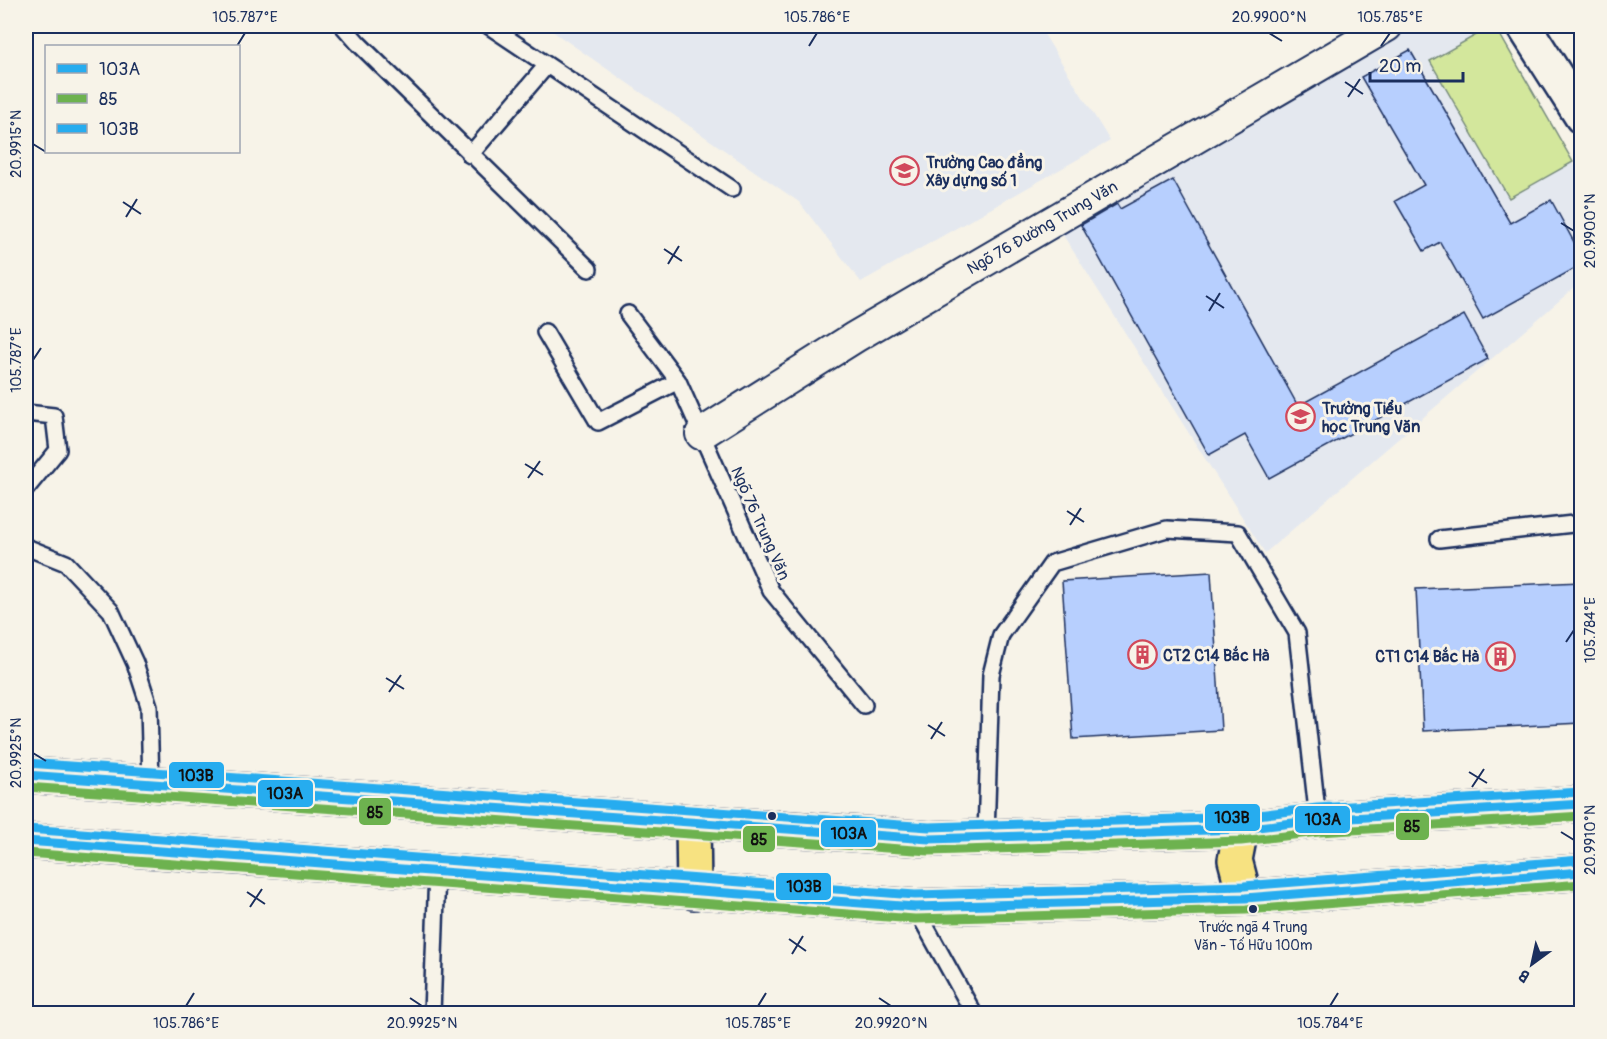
<svg xmlns="http://www.w3.org/2000/svg" width="1607" height="1039" viewBox="0 0 1607 1039" font-family="Pangolin,sans-serif">
  <rect width="100%" height="100%" fill="#f7f3e8"/>
  <filter id="ink" filterUnits="userSpaceOnUse"><feTurbulence type="fractalNoise" baseFrequency=".0167" numOctaves="2"/><feDisplacementMap in="SourceGraphic" scale="12" xChannelSelector="R" yChannelSelector="G"/><feConvolveMatrix kernelMatrix="1 2 1 2 8 2 1 2 1" color-interpolation-filters="sRGB"/></filter>
  <g filter="url(#ink)">
    <path fill="#e4e8ef" d="M545,26h494l71,115 -249,141 -62,-80z
      M1400,26h95l86,151v105l-316,271 -209,-329z"/>
    <path fill="#d3e79c" stroke="#778b7d" stroke-width="1.5" d="M1492,26h3l78,136 -64,36 -79,-137z"/>
    <path fill="#b7cffe" stroke="#1b2f5e" stroke-width="1.5" d="M1410,50l100,173 41,-23 30,55v10l-98,54 -43,-77 -16,9 -29,-50 29,-16 -63,-108z
      M1173,180l125,226 166,-91 24,44 -219,119 -24,-43 -36,20 -128,-230 36,-21 3,5z
      M1211,572l10,158 -148,9 -11,-158z
      M1581,582v141l-158,8 -7,-142z"/>
    <g fill="none" stroke-linecap="round" stroke-linejoin="round">
      <defs>
        <path id="service" d="M343,26l15,17 231,226
          M489,26l243,163
          M470,155l77,-90
          M628,314l50,67 93,210 93,114
          M545,332l53,90 80,-41
          M26,413l28,3 4,34 -32,39
          M1439,539l143,-16
          M26,547l40,16 45,48 24,52 14,43 2,79
          M986,836l5,-161 10,-40 51,-72 115,-34 71,4 59,100 21,187
          M915,907l59,107
          M432,1014l5,-144"/>
        <path id="minor" d="M701,434l154,-97 532,-311"/>
        <path id="tertiary" d="M1524,26l58,91"/>
        <path id="primary" d="M26,775l903,64 312,-10 77,-9 264,-16
          M693,822l1,70
          M1241,829l-6,31 10,38
          M26,841l889,66 330,-9 337,-26"/>
      </defs>
      <use href="#service" stroke="#1b2f5e" stroke-width="20"/>
      <use href="#minor" stroke="#1b2f5e" stroke-width="34"/>
      <use href="#tertiary" stroke="#1b2f5e" stroke-width="38"/>
      <use href="#primary" stroke="#1b2f5e" stroke-width="38"/>
      <use href="#service" stroke="#f7f3e8" stroke-width="15"/>
      <use href="#minor" stroke="#f7f3e8" stroke-width="30"/>
      <use href="#tertiary" stroke="#f7f3e8" stroke-width="33"/>
      <use href="#primary" stroke="#f7e281" stroke-width="33"/>
      <defs>
        <path id="bus-1" d="M26,775l903,64 312,-10 77,-9 264,-16
          M26,841l889,66 330,-9 337,-26"/>
        <path id="bus-2" d="M26,787l903,64 312,-10 78,-9 263,-16
          M26,853l889,66 331,-9 336,-26"/>
        <path id="bus-3" d="M27,763l902,64 311,-10 77,-9 264,-16
          M27,829l888,66 329,-9 337,-26"/>
      </defs>
      <use href="#bus-1" stroke="#f7f3e8" stroke-width="14"/>
      <use href="#bus-2" stroke="#f7f3e8" stroke-width="14"/>
      <use href="#bus-3" stroke="#f7f3e8" stroke-width="14"/>
      <use href="#bus-1" stroke="#26acef" stroke-width="9"/>
      <use href="#bus-2" stroke="#6db24f" stroke-width="9"/>
      <use href="#bus-3" stroke="#26acef" stroke-width="9"/>
    </g>
  </g>
  <path fill="none" stroke="#1b2f5e" stroke-width="2" d="M1269,33l13,8M237,46l8,-13M809,46l8,-13M1381,46l9,-13M1345,82l18,12M1348,97l12,-18M33,144l13,8M123,202l18,12M126,217l11,-18M1561,223l13,8M664,249l18,12M668,264l11,-18M1206,296l18,12M1209,311l11,-18M33,360l8,-12M525,464l18,11M528,478l12,-17M1067,511l17,11M1070,525l11,-17M1566,642l8,-12M386,678l18,11M389,692l12,-17M928,725l17,11M931,739l11,-17M33,753l13,8M1469,772l18,11M1472,787l12,-18M1561,832l13,8M247,892l18,12M250,907l12,-18M789,939l17,12M792,954l11,-18M410,998l12,8M879,998l12,8M186,1006l8,-13M758,1006l8,-13M1330,1006l8,-13"/>
  <defs>
    <symbol id="university-ring" viewBox="-11 -11 22 22"><circle r="9.5" fill="#f7f3e8" stroke="#d1495b" stroke-width="1.5"/><path d="M0-5L7-2L0 1L-7-2ZM-4 1L0 2.5L4 1V4Q0 6-4 4Z" fill="#d1495b"/></symbol>
    <symbol id="school-ring" viewBox="-11 -11 22 22"><circle r="9.5" fill="#f7f3e8" stroke="#d1495b" stroke-width="1.5"/><path d="M0-5L7-2L0 1L-7-2ZM-4 1L0 2.5L4 1V4Q0 6-4 4Z" fill="#d1495b"/></symbol>
    <symbol id="building-ring" viewBox="-11 -11 22 22"><circle r="9.5" fill="#f7f3e8" stroke="#d1495b" stroke-width="1.5"/><path d="M-4-6H4V6H1V3H-1V6H-4ZM-2.5-4.3h1.7v1.8h-1.7ZM.8-4.3h1.7v1.8H.8ZM-2.5-1h1.7V.8h-1.7ZM.8-1h1.7V.8H.8Z" fill="#d1495b"/></symbol>
  </defs>
  <g fill-rule="evenodd">
    <use href="#university-ring" x="888" y="154" width="33" height="33"/>
    <use href="#school-ring" x="1284" y="400" width="33" height="33"/>
    <use href="#building-ring" x="1126" y="638" width="33" height="33"/>
    <use href="#building-ring" x="1484" y="640" width="33" height="33"/>
  </g>
  <g fill="#1b2f5e" stroke="#f7f3e8" stroke-width="2">
    <circle cx="772" cy="816" r="5"/>
    <circle cx="1253" cy="909" r="5"/>
  </g>
  <g text-anchor="middle" stroke-width="6" stroke-linejoin="round" paint-order="stroke">
    <g font-size="14" fill="#1b2f5e" stroke="#f7f3e8">
      <text x="1253" y="932">Trước ngã 4 Trung<tspan x="1253" dy="18">Văn - Tố Hữu 100m</tspan></text>
    </g>
    <g font-size="16" font-weight="bold" fill="#1b2f5e" stroke="#f7f3e8" text-anchor="start">
      <text x="926" y="168">Trường Cao đẳng<tspan x="926" dy="18">Xây dựng số 1</tspan></text>
      <text x="1322" y="414">Trường Tiểu<tspan x="1322" dy="18">học Trung Văn</tspan></text>
      <text x="1163" y="661">CT2 C14 Bắc Hà</text>
      <text x="1479" y="662" text-anchor="end">CT1 C14 Bắc Hà</text>
    </g>
    <g font-size="16" fill="#1b2f5e" stroke="#f7f3e8">
      <text transform="translate(1042 227) rotate(-30)" y="6">Ngõ 76 Đường Trung Văn</text>
      <text transform="translate(761 523) rotate(66)" y="6">Ngõ 76 Trung Văn</text>
    </g>
  </g>
  <g stroke="#f7f3e8" stroke-width="2">
    <rect x="168" y="761" width="57" height="28" rx="6" fill="#26acef"/>
    <rect x="257" y="779" width="57" height="29" rx="6" fill="#26acef"/>
    <rect x="358" y="797" width="34" height="29" rx="6" fill="#6db24f"/>
    <rect x="1204" y="803" width="57" height="29" rx="6" fill="#26acef"/>
    <rect x="1294" y="805" width="57" height="29" rx="6" fill="#26acef"/>
    <rect x="1395" y="812" width="35" height="29" rx="6" fill="#6db24f"/>
    <rect x="820" y="819" width="57" height="29" rx="6" fill="#26acef"/>
    <rect x="742" y="825" width="34" height="28" rx="6" fill="#6db24f"/>
    <rect x="775" y="872" width="57" height="29" rx="6" fill="#26acef"/>
  </g>
  <g font-size="16" text-anchor="middle" font-weight="bold" fill="#111">
    <text x="196" y="781">103B</text>
    <text x="285" y="799">103A</text>
    <text x="375" y="818">85</text>
    <text x="1232" y="823">103B</text>
    <text x="1323" y="825">103A</text>
    <text x="1412" y="832">85</text>
    <text x="849" y="839">103A</text>
    <text x="759" y="845">85</text>
    <text x="804" y="892">103B</text>
  </g>
  <rect width="1607" height="1039" fill="none" stroke="#f7f3e8" stroke-width="66"/>
  <rect x="45" y="45" width="195" height="108" fill="#f7f3e8" stroke="#9fa5b1" stroke-width="1.5"/>
  <rect x="57" y="64" width="30" height="9" fill="#26acef" stroke="#9fa5b1" stroke-width="1.5"/>
  <text x="99" y="75" font-size="18" fill="#1b2f5e">103A</text>
  <rect x="57" y="94" width="30" height="9" fill="#6db24f" stroke="#9fa5b1" stroke-width="1.5"/>
  <text x="99" y="105" font-size="18" fill="#1b2f5e">85</text>
  <rect x="57" y="124" width="30" height="9" fill="#26acef" stroke="#9fa5b1" stroke-width="1.5"/>
  <text x="99" y="135" font-size="18" fill="#1b2f5e">103B</text>
  <g transform="translate(1532 964) rotate(213)" stroke="#f7f3e8" stroke-width="4.5" paint-order="stroke">
  <path d="M0-4.5L10 22L0 15L-10 22Z" fill="#1b2f5e"/>
  <text y="-9" font-size="16" font-weight="bold" text-anchor="middle" fill="#1b2f5e">B</text>
  </g>
  <path d="M1370 72v9h93v-9" fill="none" stroke="#1b2f5e" stroke-width="3"/>
  <text x="1379" y="72" font-size="18" fill="#1b2f5e" stroke="#f7f3e8" stroke-width="4.5" paint-order="stroke">20 m</text>
  <rect x="33" y="33" width="1541" height="973" fill="none" stroke="#1b2f5e" stroke-width="2"/>
  <g font-size="15" text-anchor="middle" fill="#1b2f5e">
    <text x="245" y="22">105.787°E</text>
    <text x="817" y="22">105.786°E</text>
    <text x="1269" y="22">20.9900°N</text>
    <text x="1390" y="22">105.785°E</text>
    <text transform="translate(16 144) rotate(-90)" y="5">20.9915°N</text>
    <text transform="translate(1590 231) rotate(-90)" y="5">20.9900°N</text>
    <text transform="translate(16 360) rotate(-90)" y="5">105.787°E</text>
    <text transform="translate(1590 630) rotate(-90)" y="5">105.784°E</text>
    <text transform="translate(16 753) rotate(-90)" y="5">20.9925°N</text>
    <text transform="translate(1590 840) rotate(-90)" y="5">20.9910°N</text>
    <text x="186" y="1028">105.786°E</text>
    <text x="422" y="1028">20.9925°N</text>
    <text x="758" y="1028">105.785°E</text>
    <text x="891" y="1028">20.9920°N</text>
    <text x="1330" y="1028">105.784°E</text>
  </g>
</svg>
